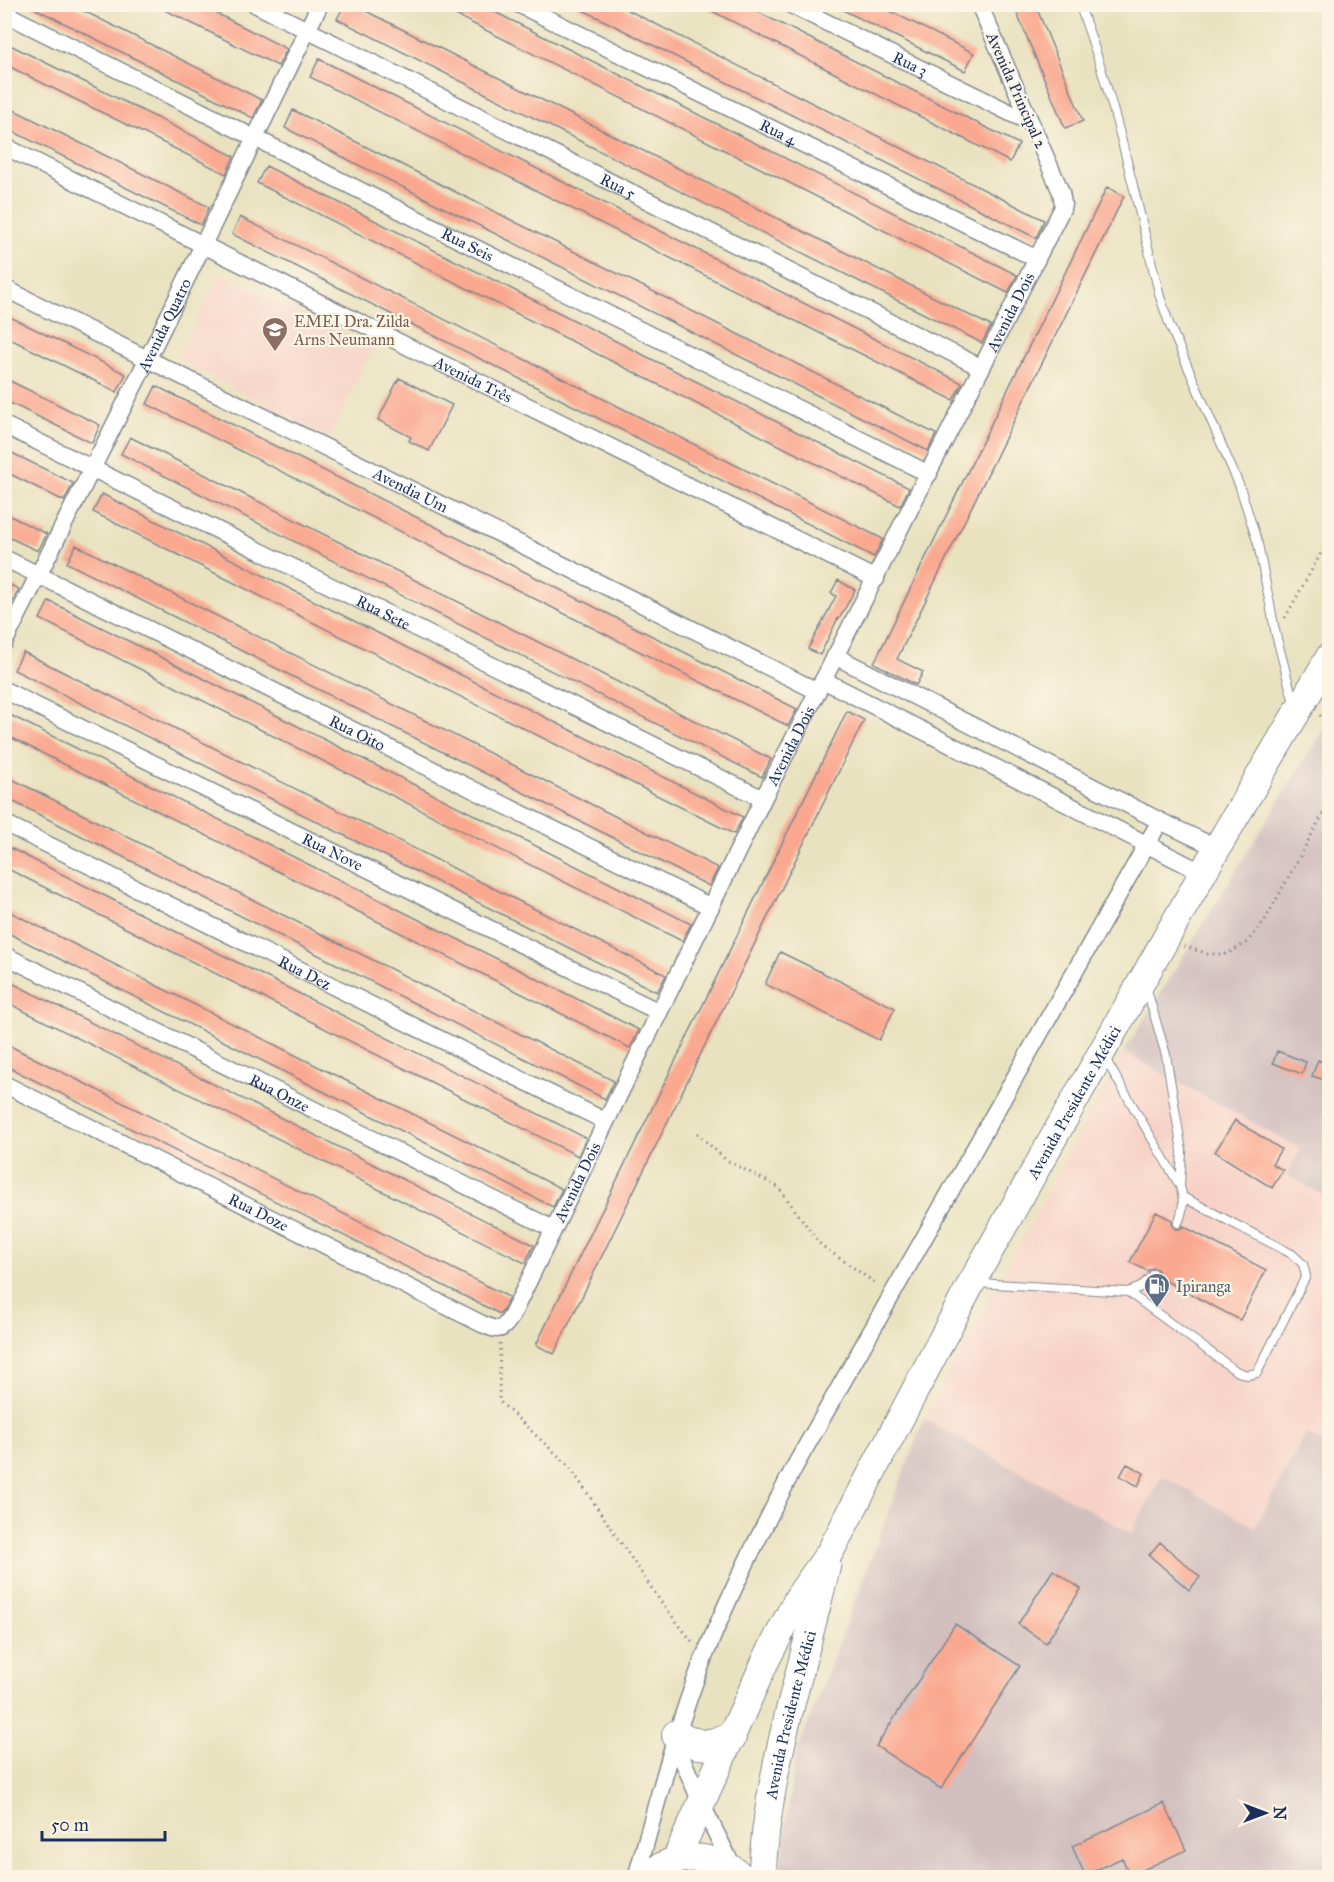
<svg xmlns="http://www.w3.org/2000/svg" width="1334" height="1882" viewBox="0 0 1334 1882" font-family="'IM FELL Great Primer',serif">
  <rect width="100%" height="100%" fill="#fcf5e5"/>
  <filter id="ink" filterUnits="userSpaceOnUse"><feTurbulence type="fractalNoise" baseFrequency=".0167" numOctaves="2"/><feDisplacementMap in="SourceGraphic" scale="12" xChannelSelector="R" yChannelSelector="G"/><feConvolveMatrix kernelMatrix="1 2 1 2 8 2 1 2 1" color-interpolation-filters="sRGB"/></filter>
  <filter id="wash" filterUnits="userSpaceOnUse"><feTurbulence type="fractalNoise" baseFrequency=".008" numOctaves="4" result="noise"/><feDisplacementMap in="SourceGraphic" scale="24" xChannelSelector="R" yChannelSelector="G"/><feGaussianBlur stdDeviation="1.35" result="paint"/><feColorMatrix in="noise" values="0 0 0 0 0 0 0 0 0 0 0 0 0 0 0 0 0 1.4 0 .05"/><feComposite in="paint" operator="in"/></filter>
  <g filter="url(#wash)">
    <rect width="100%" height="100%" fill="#e9e2c0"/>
    <path fill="#f7d1c6" d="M220,275l153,72 -43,91 -153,-79z
      M1124,1052l177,97 -14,26 42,23v249l-24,-12 -50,92 -93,-51 -31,57 -207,-114z"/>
    <path fill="#d2bfbf" d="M1329,720v478l-42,-23 14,-26 -177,-97z
      M924,1419l207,114 31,-57 93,51 51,-93 23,13v430l-551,1 17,-120z"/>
    <g id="blocks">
      <path fill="#faa990" d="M26,4h44l192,96 -9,18z
        M153,4h45l89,45 -9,17z
        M345,4h7l639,322 -9,17 -645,-324z
        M434,4h45l538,271 -9,18z
        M571,4h45l428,216 -8,18z
        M698,4h44l277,140 -9,18z
        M831,4h45l98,49 -9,18z
        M1013,4h22l48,117 -18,7z
        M4,42l230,114 -8,18 -222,-110z
        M319,59l643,324 -9,17 -643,-323z
        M4,105l205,102 -8,18 -197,-98z
        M293,110l643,324 -8,17 -643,-323z
        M266,166l643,322 -9,18 -643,-323z
        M1107,187l17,9 -227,463 26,13 -7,13 -42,-22z
        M240,217l643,322 -9,18 -642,-323z
        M4,314l122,60 -9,18 -113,-56z
        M4,378l96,47 -8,18 -88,-43z
        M399,378l53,27 -23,46 -20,-10 2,-4 -33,-17z
        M156,386l641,323 -9,17 -641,-322z
        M130,437l641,322 -9,18 -641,-323z
        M4,449l69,34 -9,18 -60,-30z
        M102,494l641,323 -9,17 -641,-322z
        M4,513l43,21 -9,17 -34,-16z
        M76,545l642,323 -9,18 -642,-323z
        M838,580l17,10 -16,29 -1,-1 -18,37 -12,-6 28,-53 -5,-3z
        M4,582l15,7 -15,30z
        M49,601l642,323 -9,17 -642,-322z
        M23,652l643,323 -9,17 -643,-322z
        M847,711l17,9 -310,634 -18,-9z
        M4,712l635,318 -9,18 -626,-314z
        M4,775l610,306 -9,18 -601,-302z
        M4,845l582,293 -8,18 -574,-289z
        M4,909l558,280 -9,18 -549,-276z
        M780,952l115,56 -16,32 -114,-56z
        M4,979l530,266 -9,18 -521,-262z
        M4,1043l505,254 -7,15 -2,2 -496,-249z
        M1277,1051l29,11 -4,12 -29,-11z
        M1318,1060l11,5 -4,15 -13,-4z
        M1235,1120l46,29 -9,15 11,6 -11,18 -57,-36z
        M1156,1212l16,8v5l3,4h5l3,-3 83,44 -26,50 -82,-43 1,-4 -2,-4 -5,-1 -5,3 -17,-9z
        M1127,1464l17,9 -6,13 -18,-10z
        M1160,1542l40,35 -11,13 -40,-35z
        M1053,1570l28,19 -35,54 -28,-19z
        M955,1624l65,42 -79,123 -65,-43z
        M1164,1803l22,47 -56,26 -8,-18 -37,17 -13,-29z"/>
    </g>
  </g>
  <g filter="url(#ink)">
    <use href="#blocks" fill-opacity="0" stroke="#82888f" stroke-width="1.5"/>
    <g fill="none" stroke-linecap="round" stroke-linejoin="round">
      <defs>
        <path id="lane" d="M1079,4c36,95 57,195 81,293l10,29 70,161 18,57 18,91 18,68
          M1146,987l20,68 16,96 -2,35
          M1104,1057l76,129c4,14 4,23 -2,37
          M978,1283l150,9 13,-5 12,-13
          M1128,1292l108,79 11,4 10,-2 49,-97 -3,-12 -11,-10 -109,-57"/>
        <g id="street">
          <path id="s1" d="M255,4l727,364"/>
          <path id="s2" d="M518,4l519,255"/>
          <path id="s3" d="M789,4l242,119"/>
          <path id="s4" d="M4,13l925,461"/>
          <path id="s5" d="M4,146l872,433"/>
          <path id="s6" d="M4,288l813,403"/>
          <path id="s7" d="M4,425l759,374"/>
          <path id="s8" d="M4,558l707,349"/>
          <path id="s9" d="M4,643l144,-285 172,-354"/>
          <path d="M835,656l325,165 57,27"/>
          <path d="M823,680l380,193"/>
          <path id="s10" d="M4,690l655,322"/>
          <path id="s11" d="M4,823l601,298"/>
          <path id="s12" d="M4,955l549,274"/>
          <path id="s13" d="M4,1084l478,240c16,7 19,8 29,-7l252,-518 299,-590 1,-5 -2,-12 -82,-188"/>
          <path d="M675,1742l27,63 32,64"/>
          <path d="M636,1878c21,-75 40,-151 69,-223 26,-65 58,-127 90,-189l365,-645"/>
        </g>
        <g id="primary">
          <path id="s14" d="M676,1859l89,-197 34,-66 31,-44 142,-270 245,-434 113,-192"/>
          <path d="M645,1878c28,-26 70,-27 98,0"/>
          <path id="s15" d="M762,1878c4,-107 41,-210 65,-313"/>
        </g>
        <path id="highway" d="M677,1735c24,13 29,12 54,2"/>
      </defs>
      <use href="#lane" stroke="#82888f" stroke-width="10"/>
      <use href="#street" stroke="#82888f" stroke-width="19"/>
      <use href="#primary" stroke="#82888f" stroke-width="29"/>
      <use href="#highway" stroke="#82888f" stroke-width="32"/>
      <path stroke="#82888f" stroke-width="3" stroke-dasharray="1.5 4.5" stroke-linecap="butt" d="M1285,618l45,-81
        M1320,715l10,17
        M1184,946l24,8h19l19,-11 18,-21 66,-121
        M697,1133l29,27 52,27 43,58 57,40
        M500,1343l-1,58 70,65 92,136 33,42"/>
      <use href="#lane" stroke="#fff" stroke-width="8"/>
      <use href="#street" stroke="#fff" stroke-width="16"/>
      <use href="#primary" stroke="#fff" stroke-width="27"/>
      <use href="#highway" stroke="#fff" stroke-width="30"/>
    </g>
  </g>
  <defs>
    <symbol id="school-pin" viewBox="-11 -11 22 30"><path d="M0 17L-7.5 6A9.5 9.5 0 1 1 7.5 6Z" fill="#8d6e63" stroke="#fcf5e5"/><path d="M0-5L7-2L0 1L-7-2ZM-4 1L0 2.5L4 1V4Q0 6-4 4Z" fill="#fff"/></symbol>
    <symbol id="fuel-pin" viewBox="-11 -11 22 30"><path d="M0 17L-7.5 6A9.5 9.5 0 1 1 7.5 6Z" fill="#5c6f8a" stroke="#fcf5e5"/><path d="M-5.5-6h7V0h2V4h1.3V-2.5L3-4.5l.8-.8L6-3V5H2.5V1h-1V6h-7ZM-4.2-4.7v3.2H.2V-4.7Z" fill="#fff"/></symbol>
  </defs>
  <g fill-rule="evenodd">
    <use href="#school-pin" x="260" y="315" width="30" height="40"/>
    <use href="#fuel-pin" x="1142" y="1271" width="30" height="40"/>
  </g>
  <g text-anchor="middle" stroke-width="4.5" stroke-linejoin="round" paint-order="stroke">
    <g font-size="16" fill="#1b2f5e" stroke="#fcf5e5">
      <text dy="6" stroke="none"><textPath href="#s3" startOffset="135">Rua 3</textPath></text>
      <text transform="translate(1017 90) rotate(66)" y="6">Avenida Principal 2</text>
      <text dy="6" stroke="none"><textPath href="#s2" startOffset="290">Rua 4</textPath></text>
      <text dy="6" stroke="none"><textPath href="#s1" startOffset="406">Rua 5</textPath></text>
      <text dy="6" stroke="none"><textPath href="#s4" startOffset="518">Rua Seis</textPath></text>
      <text dy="6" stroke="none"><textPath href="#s13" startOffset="1692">Avenida Dois</textPath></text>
      <text dy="6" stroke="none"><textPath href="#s9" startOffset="356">Avenida Quatro</textPath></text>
      <text dy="6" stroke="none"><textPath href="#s5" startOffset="524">Avenida Três</textPath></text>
      <text dy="6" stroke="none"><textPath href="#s6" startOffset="454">Avendia Um</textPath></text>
      <text dy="6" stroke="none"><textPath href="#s7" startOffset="423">Rua Sete</textPath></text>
      <text dy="6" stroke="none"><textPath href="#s8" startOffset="394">Rua Oito</textPath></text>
      <text dy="6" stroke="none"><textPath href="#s13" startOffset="1206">Avenida Dois</textPath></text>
      <text dy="6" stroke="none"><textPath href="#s10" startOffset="366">Rua Nove</textPath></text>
      <text dy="6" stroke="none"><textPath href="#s11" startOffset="336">Rua Dez</textPath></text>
      <text dy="6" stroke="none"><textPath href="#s12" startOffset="308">Rua Onze</textPath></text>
      <text dy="6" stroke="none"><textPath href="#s14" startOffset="856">Avenida Presidente Médici</textPath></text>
      <text dy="6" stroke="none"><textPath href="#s13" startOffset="720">Avenida Dois</textPath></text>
      <text dy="6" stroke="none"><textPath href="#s13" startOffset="285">Rua Doze</textPath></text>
      <text dy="6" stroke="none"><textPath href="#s15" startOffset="166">Avenida Presidente Médici</textPath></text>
    </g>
    <g font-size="16" fill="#785e54" stroke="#fcf5e5" text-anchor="start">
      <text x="294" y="327">EMEI Dra. Zilda<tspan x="294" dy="18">Arns Neumann</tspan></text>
    </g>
    <g font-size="16" fill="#4e5e75" stroke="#fcf5e5" text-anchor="start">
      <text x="1176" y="1292">Ipiranga</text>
    </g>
  </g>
  <rect width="1334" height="1882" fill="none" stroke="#fcf5e5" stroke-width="24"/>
  <g transform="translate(1265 1813) rotate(90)" stroke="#fcf5e5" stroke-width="4.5" paint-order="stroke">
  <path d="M0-4.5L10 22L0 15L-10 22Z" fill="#1b2f5e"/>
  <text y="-9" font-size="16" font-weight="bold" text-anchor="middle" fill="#1b2f5e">N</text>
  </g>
  <path d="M42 1831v9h123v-9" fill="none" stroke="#1b2f5e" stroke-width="3"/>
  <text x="51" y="1831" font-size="18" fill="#1b2f5e" stroke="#fcf5e5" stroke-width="4.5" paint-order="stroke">50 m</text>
</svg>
